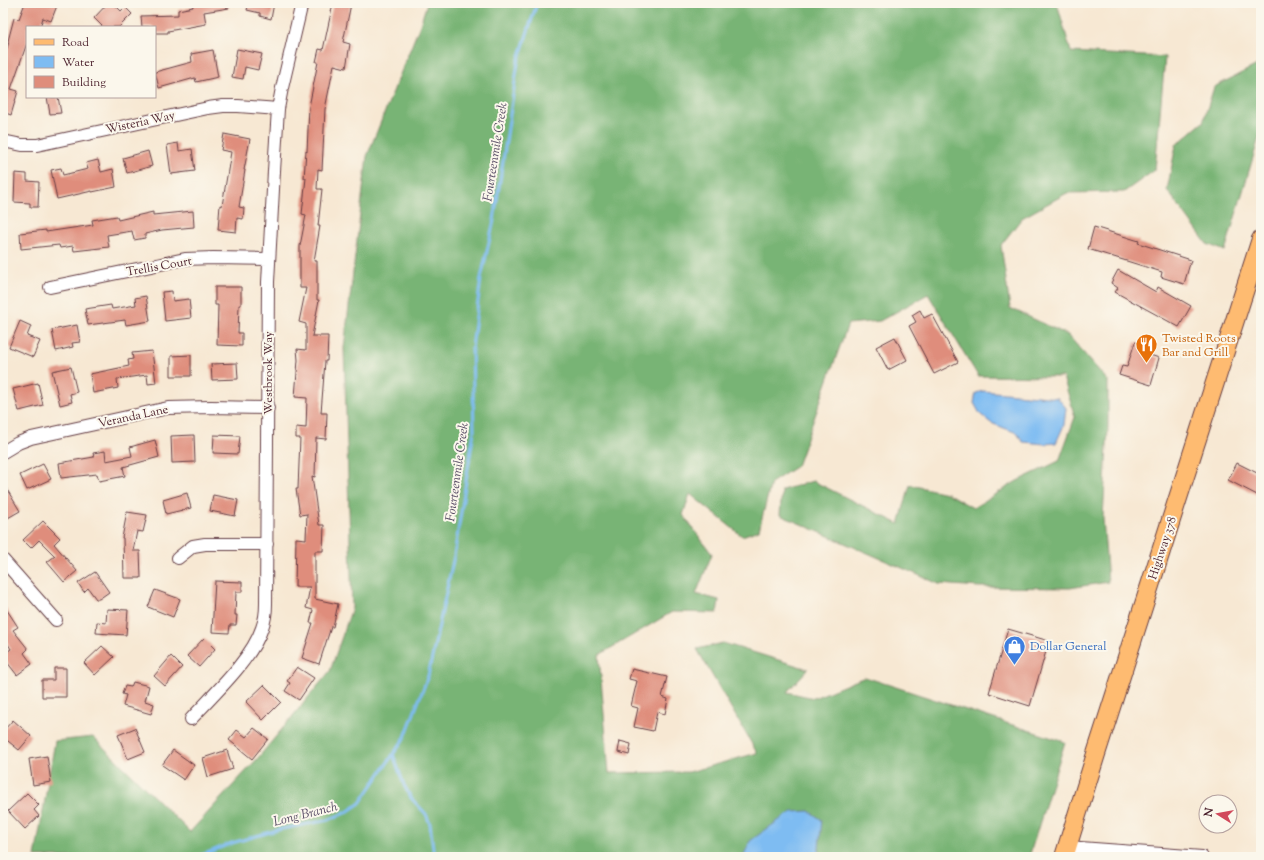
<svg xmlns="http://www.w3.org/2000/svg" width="1264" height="860" viewBox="0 0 1264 860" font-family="'Sorts Mill Goudy',serif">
  <rect width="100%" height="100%" fill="#fbf7ec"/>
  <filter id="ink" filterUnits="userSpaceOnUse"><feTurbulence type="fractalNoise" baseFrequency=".025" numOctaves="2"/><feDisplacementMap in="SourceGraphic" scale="8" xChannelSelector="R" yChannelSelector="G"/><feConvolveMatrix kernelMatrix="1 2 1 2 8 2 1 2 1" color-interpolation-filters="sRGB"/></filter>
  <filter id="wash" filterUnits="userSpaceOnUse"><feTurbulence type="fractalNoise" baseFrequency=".012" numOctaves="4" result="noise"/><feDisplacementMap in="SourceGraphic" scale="16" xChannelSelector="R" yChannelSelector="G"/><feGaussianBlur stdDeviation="0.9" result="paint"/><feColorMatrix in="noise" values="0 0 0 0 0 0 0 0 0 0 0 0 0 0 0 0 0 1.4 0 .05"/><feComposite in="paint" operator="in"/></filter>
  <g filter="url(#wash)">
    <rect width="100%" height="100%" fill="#f7e8d3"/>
    <path fill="#78b474" stroke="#616a50" d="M427,3h630l14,49 94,5 -10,113 -31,22 -57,1 -45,25 -21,27 9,63 58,27 40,46v47l-5,90 5,64 -38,6 -91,-1 -40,-3 -159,-69 2,-25 31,-9 86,43 11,-39 37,8 26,15 44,-27 42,-20 16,-44 -12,-40 -85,-1 -50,-82 -48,27 -32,3 -51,142 -26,17 -12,47 -17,6 -52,-42 -7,21 29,39 -16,40 23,6 -2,13 -45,-1 -73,43 10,118 80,-1 68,-19 -60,-104 26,-6 85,26 -21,23 27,6 51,-21 200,65 -36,115h-994l20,-116 38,-4 97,95 68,-74 72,-87 22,-63 -8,-260 23,-192 53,-131z
      M1261,63v68l-36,120 -18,-7 -40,-54 9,-45 27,-23 11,-35z"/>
    <path fill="#7ebcf2" stroke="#646e8e" d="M983,391l75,7 8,10 -2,17 -8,18 -11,1 -22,-2 -6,-9 -26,-10 -11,-9 -6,-11 2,-10z
      M809,811l13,9 -4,37h-75l7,-16 32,-23 10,-6z"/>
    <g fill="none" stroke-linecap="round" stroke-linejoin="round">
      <path stroke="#7ebcf2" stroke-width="3" d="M393,754l11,31 7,13 15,16 4,10 4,33
        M197,857l35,-14 45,-13 51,-10 19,-8 13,-9 45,-66 23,-61 26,-120 20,-125 -2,-83 9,-70 13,-58 24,-158 19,-59"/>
    </g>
    <g id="blocks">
      <path fill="#df8d7b" d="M25,3h33l-7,18 -8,-3 -3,9h-13v16l-16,46 7,2 -7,24 -8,-3v-52l6,-18 -1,-1 6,-23 5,1z
        M108,3h5l8,8 4,-4 7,7 -13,13h-16l-9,-9z
        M192,3h36l1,5 -25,4 2,12 -38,7v2h-13v-6h-13l-1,-11 37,-1v-5l15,-3z
        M249,3h25l-3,16 -11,-3v-3l-13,-3z
        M333,3l18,1 -8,38 7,2 -4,24 -12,-3 -9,44 -3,61 -4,-1 -1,20h5l-4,37h2l-6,35h3v39h2l-7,36h16l-1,25h-2l-4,52h6l-1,26 -10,-1 -1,39 -3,-1 7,49h5l-1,26h-8v48l23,5 -5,23h-2l-12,37 -17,-6 11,-35h-3l3,-13 -7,-2 4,-21h-15l1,-49 10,1 1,-25 -7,1 -4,-26h2l2,-51h-4v-11l10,1 1,-30 -12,-1 3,-37 -1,-11 9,1v-26l-7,-2 7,-34h-6v-42l6,-31 -4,-1 4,-36h-2l2,-27 1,1 2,-45 9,-45h-2l3,-13 4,1z
        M237,49l25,5 -4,16 -13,-3 -2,12 -11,-2z
        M213,50l5,27 -22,5 -1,-4 -36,10 -4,-16 37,-10 -1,-8z
        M47,97h11l3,16 -11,1z
        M224,134l26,5 -6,31h1l-6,37 5,1 -1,11 -6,-1 -1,14 -18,-2 2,-25 2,1 9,-54 -10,-2z
        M178,143l1,8 13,-2 3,22 -24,3 -4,-29z
        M148,151l4,15 -25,7 -4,-15z
        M98,160l3,12 12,-3 3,18 -24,5v-1l-35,8 -6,-29 10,-2 2,7 25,-6 -2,-6z
        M15,173l12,1v7l12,1 -1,25h-8v-4l-16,-1z
        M193,211l1,16 -32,3 -17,4v4l-11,2 -2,-9 -25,4 2,12 -35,4 -1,-5 -13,2 -1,-3 -38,4 -1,-16 26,-3v2l47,-7 -1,-5 25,-4 1,4 35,-8v3z
        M1094,227l45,14 -1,2 53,17 -7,24 -23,-7 1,-5 -74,-23z
        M1118,270l38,22 2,-5 33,19 -12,21 -64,-35 3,-4 -7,-5z
        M215,287h26v18h-2l-1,28h4v13l-25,-1 1,-40h-3z
        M172,291l1,10 16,-2 2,19 -26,3 -3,-29z
        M146,296l4,25 -24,4 -1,-5 -37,5 -3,-16 26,-4 1,4 24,-4 -1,-7z
        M920,310l4,8 8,-4 26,48 -24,12 -25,-48 7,-4 -4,-7z
        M20,321l11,5 -4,10 13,5 -7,16 -24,-10z
        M77,325l3,17 -8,1 1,4 -17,4 -4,-21z
        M895,337l12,23 -19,10 -12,-23z
        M1135,342l12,3 -3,8 15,5 -8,27 -32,-10 3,-9 5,1z
        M152,351l4,32 -8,1 -1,-9 -30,4 1,9 -25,5 -3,-19 39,-8 -1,-6 5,-1 -1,-6z
        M191,355v21h-20v-20z
        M237,363l1,16 -26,1 -1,-16z
        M71,367l6,25 -7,2 2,8 -12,3 -8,-34z
        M38,383l5,22 -24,6 -6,-22z
        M194,435l1,27 -23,1 -1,-27z
        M214,435l26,1 -2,18 -25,-1z
        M155,440l4,17 -36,10 2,9 -26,5 -2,-7 -36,4 -2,-15 35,-6 -1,-4 12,-2 1,10 26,-5 -2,-9z
        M1237,463l24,12v22l-33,-17z
        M43,464l8,15 -24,11 -7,-15z
        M3,483l17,28 -14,8 -3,-5z
        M187,493l4,15 -25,6 -3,-14z
        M213,495l25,5 -3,16 -25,-5z
        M127,512l20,3 -4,17 -6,-1 -4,20h7l1,27h-17l-1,-40h-1z
        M43,521l17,17 -6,6 23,27 -13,11 -17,-20 8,-6 -16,-16 -8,8 -8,-8z
        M95,572l14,20 -10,7h-3l-8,-11 -4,4 -6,-9z
        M215,581l27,1v10h-6l-1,23h2l-1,10h-6l-1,8 -17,-1z
        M155,590l25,9 -7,18 -25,-10z
        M3,604l15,23 -5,3 15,19 -4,4 8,11 -15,11 -14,-18v-2l8,-6 -8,-13z
        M107,609l21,1 -2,25 -30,-2 1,-11 9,1z
        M1008,629l41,12 -19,65 -41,-13z
        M204,638l11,11 -16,18 -12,-11z
        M102,646l12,11 -19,18 -11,-12z
        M171,656l11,11 -17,19 -11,-10z
        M297,667l17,11 -15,22 -14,-9 5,-8 -3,-2z
        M54,668h12v29h-24v-17h12z
        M632,669l35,8 -5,20 6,2 -3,15 -8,-2 -4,19 -19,-4 4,-19 -7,-2 6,-25 -8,-2z
        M133,682l16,4 -4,15 9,3 -3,10 -28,-8 3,-11 -4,-1 3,-8 6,1z
        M264,685l17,17 -18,18 -17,-18z
        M13,720l18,16 -12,14 -16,-13v-6z
        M135,728l10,24 -17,7 -10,-24z
        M254,728l14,11 -16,20 -23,-19 8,-10 9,7z
        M620,741l11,3 -2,11 -11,-3z
        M173,750l21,15 -10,15 -22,-15z
        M227,750l6,19 -25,8 -5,-19z
        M47,756l4,26 -18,3 -4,-26z
        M27,793l12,12 -5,5 5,6 -14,13 -17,-18z"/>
    </g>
  </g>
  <g filter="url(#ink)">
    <use href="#blocks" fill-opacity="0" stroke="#643d44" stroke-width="1"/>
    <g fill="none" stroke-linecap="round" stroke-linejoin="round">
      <defs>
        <path id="minor" d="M3,141l19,4h15l171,-37 15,-2h15l40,3
          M50,287l135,-28 28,-1 56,1
          M3,452l15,-9 13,-5 137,-30 43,-1 57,1
          M178,558l15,-12 12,-2h62
          M3,560l53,60
          M191,719c22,-24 61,-60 71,-91 3,-8 4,-16 4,-24l2,-322 6,-111 4,-62 4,-21 20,-85
          M1067,847l135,10"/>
        <path id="primary" d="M1064,857l32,-103 165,-515"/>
      </defs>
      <use href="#minor" stroke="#643d44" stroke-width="14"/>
      <use href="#primary" stroke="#643d44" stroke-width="20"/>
      <use href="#minor" stroke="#fff" stroke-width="12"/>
      <use href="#primary" stroke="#febb71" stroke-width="18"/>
    </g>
  </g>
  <defs>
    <symbol id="restaurant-pin" viewBox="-11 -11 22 30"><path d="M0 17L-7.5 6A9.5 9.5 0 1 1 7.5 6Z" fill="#e8710a" stroke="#fbf7ec"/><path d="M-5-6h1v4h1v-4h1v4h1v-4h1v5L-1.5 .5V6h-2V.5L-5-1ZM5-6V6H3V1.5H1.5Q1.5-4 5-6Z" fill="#fff"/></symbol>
    <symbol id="shop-pin" viewBox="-11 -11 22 30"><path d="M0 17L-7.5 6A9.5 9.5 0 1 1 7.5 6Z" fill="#3f7fe0" stroke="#fbf7ec"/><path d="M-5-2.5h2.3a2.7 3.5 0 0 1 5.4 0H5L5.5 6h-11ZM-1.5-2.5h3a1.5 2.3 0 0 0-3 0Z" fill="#fff"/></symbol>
  </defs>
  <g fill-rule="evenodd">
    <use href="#restaurant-pin" x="1134" y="332" width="25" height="34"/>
    <use href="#shop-pin" x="1002" y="634" width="25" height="34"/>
  </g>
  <g text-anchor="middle" stroke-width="4" stroke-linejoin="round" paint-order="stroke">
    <g font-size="12" fill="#4a1f2b" stroke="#fbf7ec">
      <text transform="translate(140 122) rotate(-12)" y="4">Wisteria Way</text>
      <text transform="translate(159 266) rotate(-10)" y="4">Trellis Court</text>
      <text transform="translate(268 373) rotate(-90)" y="4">Westbrook Way</text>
      <text transform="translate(133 416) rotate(-12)" y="4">Veranda Lane</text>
      <text transform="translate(1162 548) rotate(-72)" y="4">Highway 378</text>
    </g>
    <g font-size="12" fill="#c56008" stroke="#fbf7ec" text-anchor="start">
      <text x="1162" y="342">Twisted Roots<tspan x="1162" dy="14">Bar and Grill</tspan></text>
    </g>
    <g font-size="12" fill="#366cbe" stroke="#fbf7ec" text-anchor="start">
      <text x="1030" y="650">Dollar General</text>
    </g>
    <g font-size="13" font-style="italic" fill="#5a4e67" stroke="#fbf7ec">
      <text transform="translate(494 152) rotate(-81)" y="5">Fourteenmile Creek</text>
      <text transform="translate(456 472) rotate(-82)" y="5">Fourteenmile Creek</text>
      <text transform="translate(305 813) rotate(-14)" y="5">Long Branch</text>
    </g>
  </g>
  <rect width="1264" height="860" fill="none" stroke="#fbf7ec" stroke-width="16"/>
  <rect x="26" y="26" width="130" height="72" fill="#fbf7ec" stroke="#b4a19f"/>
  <rect x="34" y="39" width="20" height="6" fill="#febb71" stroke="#b4a19f"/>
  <text x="62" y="46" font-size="12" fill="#4a1f2b">Road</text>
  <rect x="34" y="56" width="20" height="12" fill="#7ebcf2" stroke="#b4a19f"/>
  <text x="62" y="66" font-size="12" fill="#4a1f2b">Water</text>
  <rect x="34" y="76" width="20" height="12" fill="#df8d7b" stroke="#b4a19f"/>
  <text x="62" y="86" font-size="12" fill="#4a1f2b">Building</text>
  <g transform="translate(1218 814) rotate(281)"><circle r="19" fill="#fbf7ec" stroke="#b4a19f"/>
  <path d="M0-3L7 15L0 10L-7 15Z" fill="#d1495b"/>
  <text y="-6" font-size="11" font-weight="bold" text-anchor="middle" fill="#4a1f2b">N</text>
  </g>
</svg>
